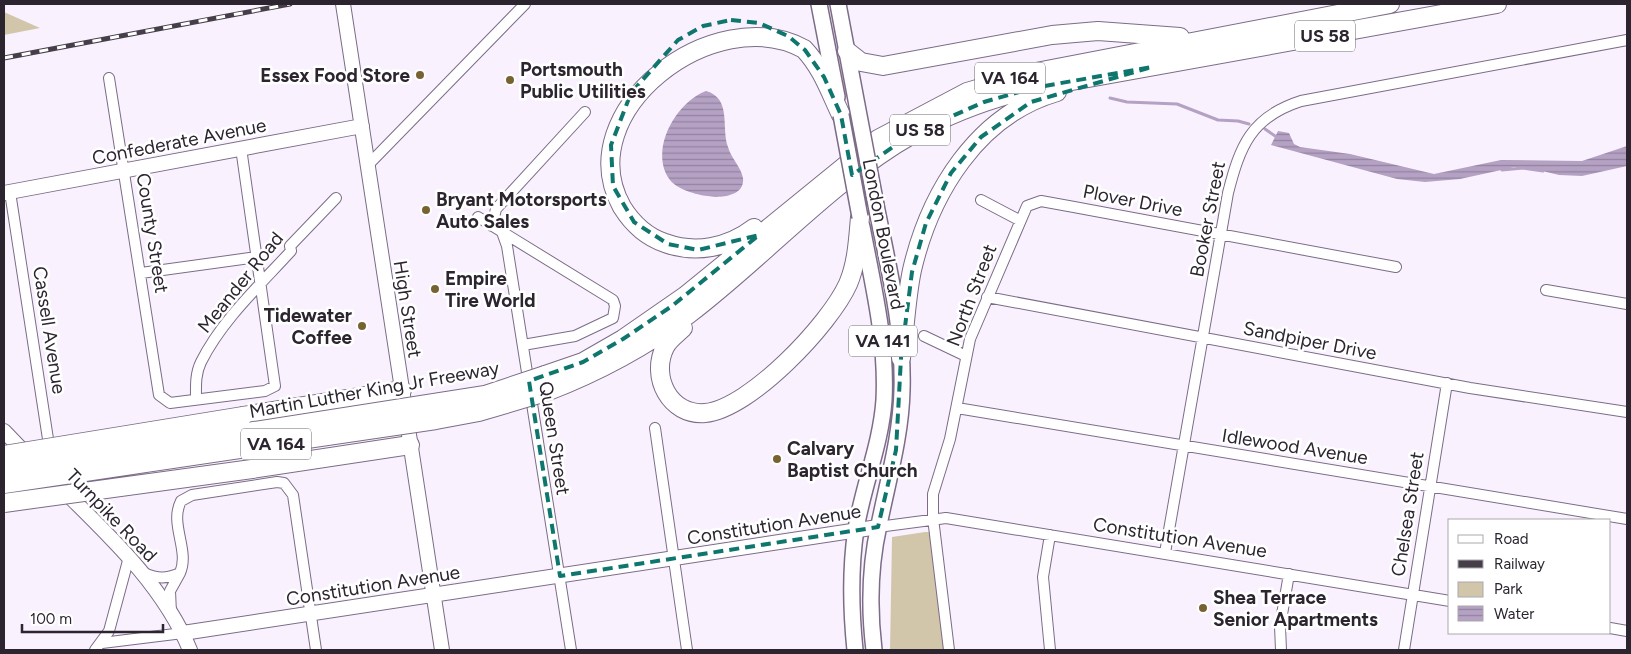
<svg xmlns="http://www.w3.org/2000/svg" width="1631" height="654" viewBox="0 0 1631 654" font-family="Figtree,sans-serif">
  <defs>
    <pattern id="water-rules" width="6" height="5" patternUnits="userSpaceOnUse" patternTransform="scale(1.25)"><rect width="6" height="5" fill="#b5a1c3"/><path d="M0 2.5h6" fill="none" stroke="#93839f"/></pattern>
  </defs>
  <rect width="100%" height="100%" fill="#f9f2fe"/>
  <path fill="#d2c6aa" d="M4,12l36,16 -36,7z
    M925,532h6l13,118h-54l2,-113z"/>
  <path fill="url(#water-rules)" d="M706,91c26,7 15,37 22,56 3,11 13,20 15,31 2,19 -23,20 -35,18 -12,-1 -31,-7 -38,-16 -22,-29 6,-78 36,-89z
    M1278,131l11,2 5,11 6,3 50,7 84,20 67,-14 81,1 45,-15v20l-45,10 -23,-1 -25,-6 -19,-2 -55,12 -35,3 -28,-3 -126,-34z"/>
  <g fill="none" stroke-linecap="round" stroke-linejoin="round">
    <path stroke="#b5a1c3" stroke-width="3" d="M1110,98l17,4 50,2 41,16 20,1 11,3
      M1265,129l13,9
      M1502,170l21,-2 20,3"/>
    <defs>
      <path id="street" d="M109,78l50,317 11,8 95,-12 10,-5 -34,-238
        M368,165l157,-161
        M10,192l40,260
        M981,200l38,20
        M478,217l135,83 2,6 -2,12 -38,18 -52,9
        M492,226l4,-17 89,-97
        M502,232l5,14 64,404
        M141,273l116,-16
        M1546,290l81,14
        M987,297l483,91 157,24
        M924,336l42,20
        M196,400c0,-13 -1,-26 5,-38 21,-42 59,-77 90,-111l-1,-5 46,-48
        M957,408l670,111
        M655,428l32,222
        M878,527l68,-9 504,83
        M1165,553l63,-360c12,-47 23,-76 73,-92l326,-61
        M144,573c14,6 22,6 36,0l-10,18 1,22
        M180,573c10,-23 -11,-49 1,-72l11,-6 85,-13 7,1 9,12 23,155
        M1610,628l17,3
        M102,643l81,-10
        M95,650l14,-19 20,-74
        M949,650l-16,-132v-24l17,-55 20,-100 57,-133 14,-5 33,6 322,60
        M1050,650l-7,-73 7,-42
        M1281,650l-1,-24 9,-52
        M1404,650l43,-267"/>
      <path id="secondary" d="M343,4l99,646
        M4,193l358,-67
        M4,431l25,26
        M45,472c53,54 115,106 145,178
        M183,633l695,-106"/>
      <path id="primary" d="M819,4l18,93
        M838,4l19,101
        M855,650c-4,-39 -5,-81 1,-121 7,-43 25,-85 28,-129 3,-59 -11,-115 -22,-173
        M874,650c-5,-41 -4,-85 5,-125 9,-45 22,-89 23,-135 2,-62 -14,-124 -26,-185"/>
      <path id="highway" d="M847,51l14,11 22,4 169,-31 46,-4 82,6
        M754,228c-26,20 -59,26 -89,15 -18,-6 -33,-20 -43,-36 -54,-96 93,-207 182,-158 18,19 26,43 37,66
        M683,328c-6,6 -14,11 -18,19 -15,30 5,69 40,66 45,-4 125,-89 143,-129 9,-21 10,-44 12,-67
        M901,358c4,-29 5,-59 11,-88 18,-77 65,-155 145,-178
        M545,375l38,-13 40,-23 62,-43 193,-157 89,-47 64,-19 359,-69
        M546,392c52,-20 99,-45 143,-78 74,-56 144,-135 224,-180 37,-21 79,-36 120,-46l464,-84
        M243,416l159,-26
        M252,469l158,-24"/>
    </defs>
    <use href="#street" stroke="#7c6c87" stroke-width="12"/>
    <use href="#secondary" stroke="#7c6c87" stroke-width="16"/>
    <use href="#primary" stroke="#7c6c87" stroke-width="18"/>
    <use href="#highway" stroke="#7c6c87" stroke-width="20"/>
    <use href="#street" stroke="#fff" stroke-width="10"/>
    <use href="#secondary" stroke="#fff" stroke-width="14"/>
    <use href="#primary" stroke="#fff" stroke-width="15"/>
    <use href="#highway" stroke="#fff" stroke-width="18"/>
    <defs>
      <path id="rail" d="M4,58l286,-54"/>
    </defs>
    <use href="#rail" stroke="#463f4a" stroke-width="5"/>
    <use href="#rail" stroke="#fff" stroke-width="3" stroke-dasharray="9" stroke-linecap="butt"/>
    <defs>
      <path id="primary-bridge" d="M857,105l19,100
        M841,115l19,102"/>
      <path id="highway-bridge" d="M4,455l239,-39
        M4,470l481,-75 60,-20
        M4,484l432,-64 43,-8 67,-20
        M4,503l248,-34"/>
    </defs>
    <use href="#primary-bridge" stroke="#7c6c87" stroke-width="18" stroke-linecap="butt"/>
    <use href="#highway-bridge" stroke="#7c6c87" stroke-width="20" stroke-linecap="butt"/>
    <use href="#primary-bridge" stroke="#fff" stroke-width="15"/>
    <use href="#highway-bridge" stroke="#fff" stroke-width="18"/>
  </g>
  <path fill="none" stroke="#0f766e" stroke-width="4" stroke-dasharray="10 6" stroke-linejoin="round" d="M731,20l28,3 29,13 17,14 19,27 17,38 11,60 60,-41 72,-32 49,-14 119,-21 -121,35 -50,35 -30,36 -25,50 -14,49 -11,86 -5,92 -18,77 -318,49 -31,-195 54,-19 40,-23 49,-33 87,-71 -61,15 -30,-6 -34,-22 -21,-36 -2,-41 20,-52 47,-53 25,-14z"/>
  <g fill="#776332" stroke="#fff" stroke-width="2">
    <circle cx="420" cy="75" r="5"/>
    <circle cx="510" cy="80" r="5"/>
    <circle cx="426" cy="210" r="5"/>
    <circle cx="435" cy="289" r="5"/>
    <circle cx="362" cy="326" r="5"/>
    <circle cx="777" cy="459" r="5"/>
    <circle cx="1203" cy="608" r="5"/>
  </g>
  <g text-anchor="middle" stroke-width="5" stroke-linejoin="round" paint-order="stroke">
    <g fill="#fff" stroke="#6b666e" stroke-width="1">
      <rect x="1295" y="20.5" width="60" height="31" rx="4"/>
      <rect x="975" y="62.5" width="70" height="31" rx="4"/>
      <rect x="890" y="114.5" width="60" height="31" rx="4"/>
      <rect x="849" y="325.5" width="68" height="31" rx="4"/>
      <rect x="241" y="428.5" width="70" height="31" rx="4"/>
    </g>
    <g font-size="18" font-weight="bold" fill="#2c2530">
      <text x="1325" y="42">US 58</text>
      <text x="1010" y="84">VA 164</text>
      <text x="920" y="136">US 58</text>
      <text x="883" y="347">VA 141</text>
      <text x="276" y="450">VA 164</text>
    </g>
    <g font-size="19" font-weight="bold" fill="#2c2530" stroke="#fff" text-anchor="start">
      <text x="520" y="76">Portsmouth<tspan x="520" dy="22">Public Utilities</tspan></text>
      <text x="410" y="82" text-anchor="end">Essex Food Store</text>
      <text x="436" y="206">Bryant Motorsports<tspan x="436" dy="22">Auto Sales</tspan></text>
      <text x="445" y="285">Empire<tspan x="445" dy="22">Tire World</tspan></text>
      <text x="352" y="322" text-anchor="end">Tidewater<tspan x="352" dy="22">Coffee</tspan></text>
      <text x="787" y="455">Calvary<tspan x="787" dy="22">Baptist Church</tspan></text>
      <text x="1213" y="604">Shea Terrace<tspan x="1213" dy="22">Senior Apartments</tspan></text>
    </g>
    <g font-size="19" fill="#2c2530" stroke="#fff">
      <text transform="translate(179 141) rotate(-11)" y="7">Confederate Avenue</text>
      <text transform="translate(1133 200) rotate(11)" y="7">Plover Drive</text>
      <text transform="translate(1207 219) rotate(-79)" y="7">Booker Street</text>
      <text transform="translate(153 233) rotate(81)" y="7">County Street</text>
      <text transform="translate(884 234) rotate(79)" y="7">London Boulevard</text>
      <text transform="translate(240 282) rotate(-51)" y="7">Meander Road</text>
      <text transform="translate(971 295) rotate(-69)" y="7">North Street</text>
      <text transform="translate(408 309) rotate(81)" y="7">High Street</text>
      <text transform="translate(50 330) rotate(81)" y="7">Cassell Avenue</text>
      <text transform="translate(1310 340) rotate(11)" y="7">Sandpiper Drive</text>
      <text transform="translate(374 389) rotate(-10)" y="7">Martin Luther King Jr Freeway</text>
      <text transform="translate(555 438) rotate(81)" y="7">Queen Street</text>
      <text transform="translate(1295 446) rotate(9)" y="7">Idlewood Avenue</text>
      <text transform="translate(1407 514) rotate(-81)" y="7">Chelsea Street</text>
      <text transform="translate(112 515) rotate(46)" y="7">Turnpike Road</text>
      <text transform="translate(774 524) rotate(-9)" y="7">Constitution Avenue</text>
      <text transform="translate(1180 537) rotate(9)" y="7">Constitution Avenue</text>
      <text transform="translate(373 585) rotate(-9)" y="7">Constitution Avenue</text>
    </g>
  </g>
  <rect width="1631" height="654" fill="none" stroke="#2c2530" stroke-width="10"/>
  <rect x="1448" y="519" width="162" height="115" fill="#ffffff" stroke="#aba8ac"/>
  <rect x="1458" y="535" width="25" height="8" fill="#ffffff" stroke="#aba8ac"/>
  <text x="1494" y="544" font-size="15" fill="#2c2530">Road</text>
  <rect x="1458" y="560" width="25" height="8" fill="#463f4a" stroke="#aba8ac"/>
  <text x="1494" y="569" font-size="15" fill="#2c2530">Railway</text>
  <rect x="1458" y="582" width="25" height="15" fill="#d2c6aa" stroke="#aba8ac"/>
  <text x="1494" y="594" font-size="15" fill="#2c2530">Park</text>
  <rect x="1458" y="606" width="25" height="15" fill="url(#water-rules)" stroke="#aba8ac"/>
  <text x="1494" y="619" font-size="15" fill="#2c2530">Water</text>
  <path d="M22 624v8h141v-8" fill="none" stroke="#2c2530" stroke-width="2.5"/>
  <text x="30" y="624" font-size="15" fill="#2c2530" stroke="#ffffff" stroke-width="4" paint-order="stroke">100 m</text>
</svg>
